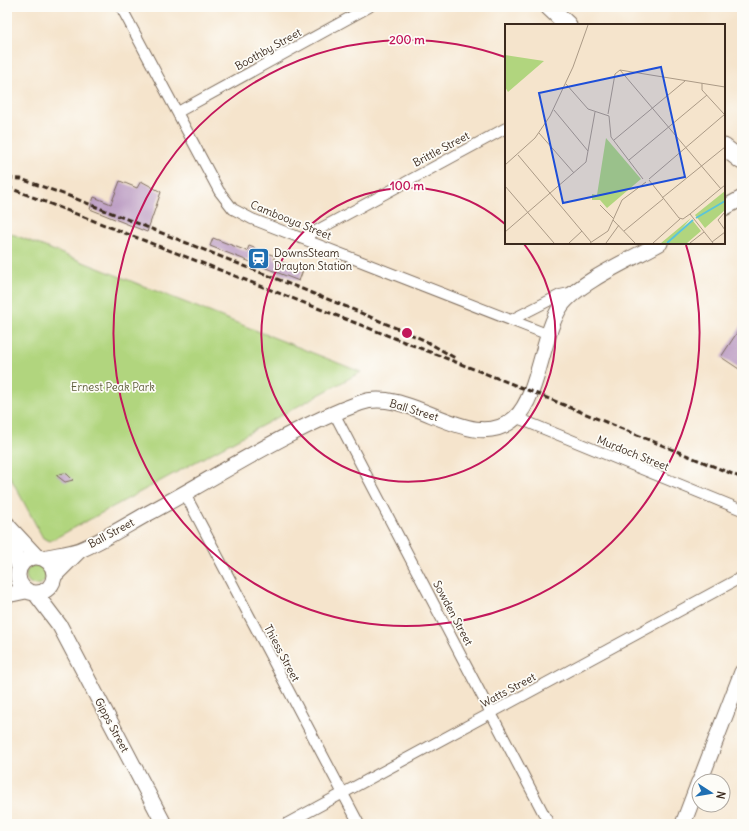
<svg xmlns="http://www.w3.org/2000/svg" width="749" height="831" viewBox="0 0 749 831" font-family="Delius,sans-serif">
  <rect width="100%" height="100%" fill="#fdfcf7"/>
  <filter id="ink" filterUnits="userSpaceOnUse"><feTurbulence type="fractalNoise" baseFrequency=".025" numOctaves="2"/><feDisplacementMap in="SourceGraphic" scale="8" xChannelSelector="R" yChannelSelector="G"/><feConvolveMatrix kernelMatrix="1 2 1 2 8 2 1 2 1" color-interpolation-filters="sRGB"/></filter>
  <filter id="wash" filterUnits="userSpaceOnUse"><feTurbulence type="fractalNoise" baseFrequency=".012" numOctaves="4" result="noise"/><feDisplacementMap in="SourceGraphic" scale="16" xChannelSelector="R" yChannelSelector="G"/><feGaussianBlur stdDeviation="0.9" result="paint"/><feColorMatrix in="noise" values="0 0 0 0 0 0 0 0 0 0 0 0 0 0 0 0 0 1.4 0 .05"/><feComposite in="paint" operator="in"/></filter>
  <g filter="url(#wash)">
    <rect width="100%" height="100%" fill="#f5e4cc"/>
    <path fill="#b1d57e" stroke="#76804e" d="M7,232l354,140 -311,169 -7,-3 -36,-67z
      M26 575a10 10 0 1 1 20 0a10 10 0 1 1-20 0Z"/>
    <g id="blocks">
      <path fill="#bd9fc4" d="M120,181l17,7 4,-7 20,11 -14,40 -57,-23 4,-12 17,7z
        M213,238l34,13 2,-5 26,10 -1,3 29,11 -4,11 -89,-35z
        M742,325v46l-21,-14z
        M64,473l3,1 6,6 -8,2 -9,-7z"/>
    </g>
  </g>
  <g filter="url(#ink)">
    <use href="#blocks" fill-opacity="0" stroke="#7c6b5b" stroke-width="1"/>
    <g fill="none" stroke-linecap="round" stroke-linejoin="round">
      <defs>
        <path id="minor" d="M121,7l98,184 14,18 19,10 297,116
          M178,112l191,-105
          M303,238l203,-110
          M511,320l49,-25 14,-3
          M334,413l215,411
          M515,417l227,93
          M185,494l174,330
          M286,824l456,-247"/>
        <path id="secondary" d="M724,208l18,-10
          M7,524l12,44
          M9,527l28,30
          M18 575a18 18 0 1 1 36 0a18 18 0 1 1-36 0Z
          M43,558c12,-3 25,-4 37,-8 20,-8 47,-25 67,-36 68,-36 141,-85 213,-111 51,-18 111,54 155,15 24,-21 27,-84 46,-112 17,-24 73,-48 99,-63
          M54,576l26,-26
          M35,593l25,33 104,198
          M7,595l19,-4
          M700,781l42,-109
          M683,824l16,-42"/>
        <path id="trunk" d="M549,7l19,18
          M724,147l18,14"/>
      </defs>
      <use href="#minor" stroke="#7c6b5b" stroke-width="12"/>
      <use href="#secondary" stroke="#7c6b5b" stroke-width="17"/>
      <use href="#trunk" stroke="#7c6b5b" stroke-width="19"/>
      <use href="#minor" stroke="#fff" stroke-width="10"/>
      <use href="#secondary" stroke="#fff" stroke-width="15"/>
      <use href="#trunk" stroke="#fff" stroke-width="17"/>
      <path stroke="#3b2a1e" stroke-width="3" stroke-dasharray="6 3" stroke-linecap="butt" d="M7,178l14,1 48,17 278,111 77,33 31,18
        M7,187l523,204 212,87"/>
    </g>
  </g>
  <g fill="none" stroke="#c2185b" stroke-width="2">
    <path d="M524 244A147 147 0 1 1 505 224"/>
    <path d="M686 245A293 293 0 1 1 505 57"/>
  </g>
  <defs>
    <symbol id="station-square" viewBox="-11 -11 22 22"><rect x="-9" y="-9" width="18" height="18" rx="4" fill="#1f6fb2" stroke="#fdfcf7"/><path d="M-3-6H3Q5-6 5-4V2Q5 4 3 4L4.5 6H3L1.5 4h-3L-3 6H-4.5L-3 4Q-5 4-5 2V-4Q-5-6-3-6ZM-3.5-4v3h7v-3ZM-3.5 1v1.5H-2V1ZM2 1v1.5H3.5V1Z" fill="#fff"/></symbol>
  </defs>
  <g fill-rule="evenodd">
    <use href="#station-square" x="246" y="246" width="25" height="25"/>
  </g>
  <g text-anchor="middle" stroke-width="3.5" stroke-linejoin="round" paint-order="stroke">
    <g font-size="11" fill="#3b2a1e" stroke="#fdfcf7">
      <text transform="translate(268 49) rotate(-29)" y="4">Boothby Street</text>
      <text transform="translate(441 149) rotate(-28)" y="4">Brittle Street</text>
      <text transform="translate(291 220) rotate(22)" y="4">Cambooya Street</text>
      <text transform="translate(414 410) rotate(17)" y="4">Ball Street</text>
      <text transform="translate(633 453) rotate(22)" y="4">Murdoch Street</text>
      <text transform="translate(111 533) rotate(-28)" y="4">Ball Street</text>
      <text transform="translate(453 613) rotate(62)" y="4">Sowden Street</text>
      <text transform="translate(282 653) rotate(62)" y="4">Thiess Street</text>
      <text transform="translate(508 690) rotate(-28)" y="4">Watts Street</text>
      <text transform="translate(112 725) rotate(62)" y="4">Gipps Street</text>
    </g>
    <g font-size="11" fill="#3b2a1e" stroke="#fdfcf7" text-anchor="start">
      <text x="274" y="257">DownsSteam<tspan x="274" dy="13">Drayton Station</tspan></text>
    </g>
    <g font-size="11" fill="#5e5d3b" stroke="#fdfcf7">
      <text x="113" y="391">Ernest Peak Park</text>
    </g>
  </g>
  <g transform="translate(505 24)">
    <rect width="220" height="220" fill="#f5e4cc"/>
    <path d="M0,31l39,6 -36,31 -3,-5zM101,114l35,41 -34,29 -7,-8h-8v-6l5,1zM220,167v19l-20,18 -10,-13zM186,194l-17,20 -8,5h-5zM188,197l8,10 -14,12h-19z" fill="#b1d57e"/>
    <path fill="none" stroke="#5cc5d8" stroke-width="2" d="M191,194l29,-17M162,219l26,-23"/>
    <path fill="none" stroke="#ab9a86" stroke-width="1" d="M115,46l105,17M197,59v7l22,24M61,60l22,25 21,7 2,21 32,42M49,86l34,41M103,90l7,-40 5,-4 101,119M34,109l35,40M109,116l71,-59M13,131l73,87M124,136l78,-65M0,141l30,-27 15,-22 23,-49 15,-42M144,155l76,-65M144,156l30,38 4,1 7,-5 23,29M0,162l49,57M157,174l63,-51M95,181l14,14M220,188l-7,8 7,10M185,190l35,-29M108,196l22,23M119,207l39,-32M0,208l81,-70 9,-50M207,218l13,-10M64,219l13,-12M85,219l18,-12 14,-31 24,-18M101,219l13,-18M148,219l27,-24M185,219l14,-11"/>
    <path fill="#1d4ed8" fill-opacity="0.15" stroke="#1d4ed8" stroke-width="2" d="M156,43l24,110 -122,26 -24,-110z"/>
    <rect width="220" height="220" fill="none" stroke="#3b2a1e" stroke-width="2"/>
  </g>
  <circle cx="407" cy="333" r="6" fill="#c2185b" stroke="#fdfcf7" stroke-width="2"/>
  <g font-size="12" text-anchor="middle" font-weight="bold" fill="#c2185b" stroke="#fdfcf7" stroke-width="3.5" stroke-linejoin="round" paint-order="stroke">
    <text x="407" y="44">200 m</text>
    <text x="407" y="190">100 m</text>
  </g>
  <rect width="749" height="831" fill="none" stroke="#fdfcf7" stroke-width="24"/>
  <g transform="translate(711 793) rotate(102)"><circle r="19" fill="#fdfcf7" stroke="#afa8a0"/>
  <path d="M0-3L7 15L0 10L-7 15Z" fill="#1f6fb2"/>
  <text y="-6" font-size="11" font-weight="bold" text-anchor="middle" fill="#3b2a1e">N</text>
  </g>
</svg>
